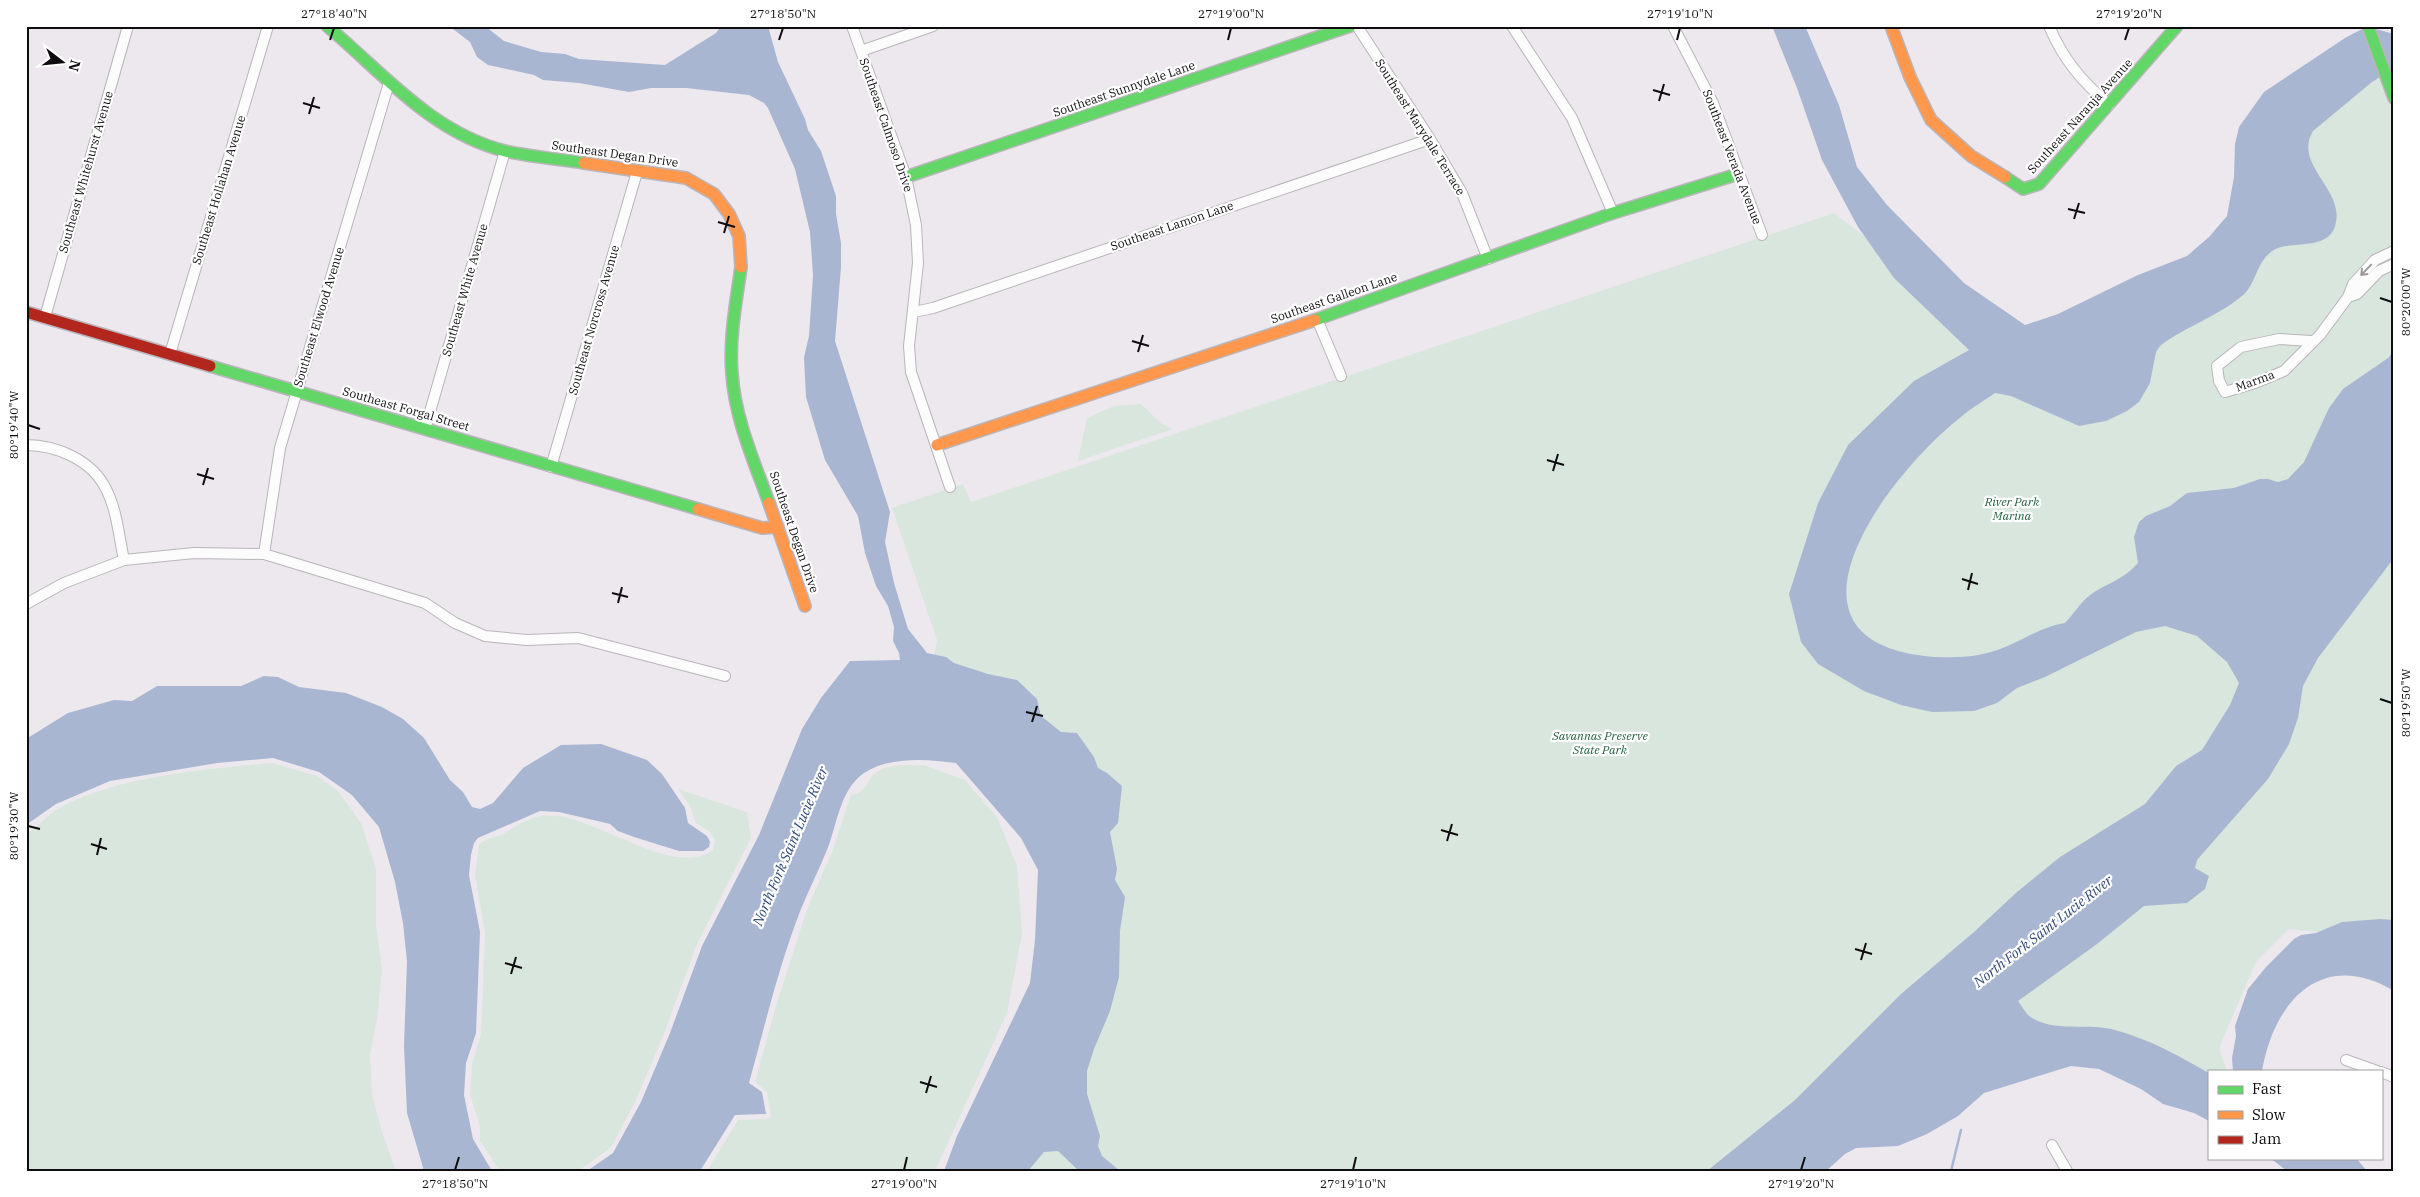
<svg xmlns="http://www.w3.org/2000/svg" width="2420" height="1197" viewBox="0 0 2420 1197" font-family="'IBM Plex Serif',serif">
  <rect width="100%" height="100%" fill="#ede8ee"/>
  <path fill="#d9e6de" d="M2394,53v886l-105,-10 -33,33 -37,86 8,23h-18v14l-161,-43 -287,129h-768l95,-332 -158,-153 7,-46 -45,-132 71,-24 8,18 863,-289 200,154 176,-84 57,-145z
    M1141,404l21,20 11,5 -95,32 9,-43 27,-12z
    M272,763l45,13 21,15 23,32 15,46v55l6,45 -5,50 -7,35 2,40 10,38 14,39h-370v-337c12,-7 21,-19 33,-26 58,-32 148,-39 213,-45z
    M924,765l41,15 32,37 20,49 5,67 -15,80 -72,158h-228l31,-51 29,-1 4,-2 -4,-25 -12,-10 21,-76 30,-94 26,-60 19,-57c18,-4 14,-14 26,-23 12,-9 33,-6 47,-7z
    M678,789l69,23 4,26 -54,106 -32,87 -29,69 -23,44 -4,5 -31,22h-78l-20,-30v-15l-10,-31 2,-31 9,-30 4,-101 -10,-58 4,-30c5,-7 16,-7 24,-11 12,-7 24,-16 38,-18 50,-7 130,65 172,34l2,-10 -5,-8 -14,-9 -6,-17z"/>
  <path fill="#a9b6d1" d="M449,26h36l19,15 37,11 24,2 14,5 86,6 51,-32 5,-7h47l10,36 27,57 3,11 13,21 15,45v18l5,29v24l-6,74 55,171 -5,30 9,41 14,46 19,24 19,4 8,6 34,11 29,6 20,19 4,17 20,16 16,1 17,24 4,11 9,5 15,13 -4,37 -8,9 7,37 -2,11 10,17 -5,34 -1,46 -9,34 -16,38 -7,22v23l13,42 -2,10 4,10 18,15h-41l-21,-20 -14,1 -16,19h-84l13,-35 73,-153 5,-43 3,-70 -17,-32 -65,-75c-29,-4 -66,-7 -92,10 -24,16 -27,52 -37,77 -8,20 -18,39 -26,59 -22,56 -36,116 -52,174l13,9 4,22 -31,1 -35,56h-113l26,-18 28,-51 29,-69 32,-87 57,-111 43,-106 19,-31 29,-37 50,-1 -1,-7 -6,-12 1,-14 -6,-21 -12,-20 -11,-33 -7,-37 -33,-56 -19,-63 -2,-40 5,-21 4,-61 -3,-43 -15,-63 -27,-61 -4,-5 -15,-8 -63,-7h-35l-22,4 -50,-9 -36,-3 -9,-5 -46,-10 -11,-8 -7,-15z
    M1772,26h33l34,79 18,62 30,38 77,78 61,42 33,-11 80,-39 49,-19 22,-19 18,-21 7,-39 1,-33 4,-17 25,-35 81,-54 17,-9h14l18,5v40l-11,1 -11,7 -59,49c-20,33 30,58 23,91 -5,32 -48,16 -65,30 -15,11 -15,33 -29,44 -25,21 -56,30 -82,50l-4,6 -6,31 -11,19 -12,9 -21,10 -27,5 -68,-30 -16,-3c-11,8 -24,15 -34,24 -72,56 -203,227 -26,240 17,1 39,0 56,-5 26,-7 47,-25 74,-29 8,-8 15,-20 24,-27 18,-14 32,-14 49,-33l-4,-26 5,-15 7,-6 24,-10 17,-13 47,-5 26,-9h8l10,3 10,-3 16,-17 25,-54 14,-19 45,-31 6,-7v207l-76,100 -15,28 -5,32 -9,26 -21,35 -71,81 -2,8 14,8 -4,13 -18,14 -43,3 -47,38 -79,57c4,5 8,14 14,17 25,15 57,4 83,12 34,9 64,26 94,43v48l-15,-8 -31,-9 -22,-15 -42,-20 -28,-3 -87,27 -26,23 -31,18 -29,12 -42,2 -11,6 -19,17h-119l88,-71 106,-106 73,-62 43,-40 43,-35 85,-53 31,-38 26,-16 28,-45 9,-22 -12,-21 -30,-26 -32,-10 -29,6 -91,45 -28,11 -20,15 -23,8 -42,1 -31,-7 -37,-14 -46,-27 -17,-22 -12,-48 29,-91 30,-58 66,-64 55,-31 -75,-72 -36,-51 -36,-67 -25,-72z
    M264,676l14,1 21,10 47,6 36,14 21,12 21,19 26,42 13,12 9,15 8,2 13,-6 30,-35 38,-23 40,-1 46,16 15,14 23,34 3,15 19,13 3,6 -1,5 -6,4h-24l-45,-14 -16,-6 -8,-7 -51,-12 -19,-1 -62,27 -4,5 -3,12 -2,20 11,57 -4,101 -10,30 -2,32 9,44 19,32h-68l-17,-58 -3,-67 3,-85 -4,-38 -8,-41 -16,-55 -27,-32 -33,-23 -46,-14 -56,5 -107,18 -54,23 -30,21v-86l42,-26 46,-13 18,1 25,-15h84z
    M2380,919l14,1v71c-72,-43 -120,10 -132,80h-29l-1,-13 4,-22 -1,-10 13,-37 18,-22 28,-28 7,-4 15,-2 26,-11z
    M2270,1158h86l11,13h-80z"/>
  <g fill="none" stroke-linecap="round" stroke-linejoin="round">
    <path stroke="#a9b6d1" stroke-width="2.5" d="M1951,1171l10,-41"/>
    <defs>
      <path id="street" d="M852,26l54,151 10,48 2,38 -9,83 2,26 39,115
        M1357,26l73,113 32,54 26,66
        M1512,26l60,92 41,95
        M1673,26l40,77 49,132
        M2049,26c15,35 33,55 60,79
        M861,51l72,-25
        M2348,297l9,-3 22,-23 15,-7
        M914,312l19,-4 497,-169
        M45,317l83,-291
        M1317,319l24,57
        M2312,341l-33,-2 -38,8 -24,19 2,15 6,11 30,-9 29,-12 36,-36 28,-38 5,-13 22,-24 19,-9
        M170,354l98,-328
        M425,429l80,-278
        M26,445c30,0 66,15 80,44 11,21 13,48 18,71
        M551,467l86,-295
        M264,554l16,-106 109,-365
        M26,604l38,-21 60,-23 70,-7 70,1 161,49 30,20 30,13 42,4 51,-2 147,38
        M2346,1060l31,11
        M2381,1072l13,5
        M2052,1145l15,26"/>
      <path id="fast" d="M327,26c56,47 105,107 178,125 26,6 53,8 79,12
        M2368,26l26,72
        M906,177l444,-151
        M2005,177l18,12 16,-5 138,-158
        M741,267c-5,36 -12,71 -9,107 3,45 22,87 37,129
        M1315,320l298,-107 125,-39
        M210,366l488,143"/>
      <path id="slow" d="M1891,26l19,51 21,43 40,36 34,21
        M584,163l102,15 28,16 15,20 10,22 2,31
        M937,445l378,-125
        M769,503l36,103
        M698,509l64,19 16,-1"/>
      <path id="jam" d="M26,312l184,54"/>
    </defs>
    <use href="#street" stroke="#b9b5ba" stroke-width="12"/>
    <use href="#fast" stroke="#b9b5ba" stroke-width="14"/>
    <use href="#slow" stroke="#b9b5ba" stroke-width="14"/>
    <use href="#jam" stroke="#b9b5ba" stroke-width="14"/>
    <use href="#street" stroke="#fcfcfc" stroke-width="10"/>
    <use href="#fast" stroke="#63d668" stroke-width="11"/>
    <use href="#slow" stroke="#ff974d" stroke-width="11"/>
    <use href="#jam" stroke="#b3261e" stroke-width="11"/>
  </g>
  <defs><path id="oneway-shaft" d="M-6 0H5M1.5-3L5.5 0L1.5 3" fill="none" stroke-width="1.6" stroke-linecap="round" stroke-linejoin="round" transform="scale(1.25)"/></defs>
  <use stroke="#9d9c9d" href="#oneway-shaft" transform="translate(2366 270) rotate(134)"/>
  <path fill="none" stroke="#0f0c0f" stroke-width="2" d="M330,40l4,-12M779,40l4,-12M1228,40l3,-12M1677,40l3,-12M2125,40l4,-12M1653,90l17,5M1659,101l5,-17M303,103l17,5M309,114l5,-17M2068,209l17,4M2074,219l5,-16M718,222l17,5M724,233l5,-17M2380,298l12,4M1132,341l17,5M1138,352l5,-17M28,425l12,4M1547,460l17,5M1553,471l5,-17M197,474l17,5M203,485l5,-17M1962,579l16,5M1968,590l4,-17M612,593l16,4M618,603l4,-16M2380,699l12,4M1026,712l17,4M1032,722l5,-16M28,826l12,3M1441,830l17,5M1447,841l5,-17M91,844l16,5M97,855l4,-17M1855,949l17,5M1861,960l5,-17M505,963l17,5M511,974l5,-17M920,1082l17,5M926,1093l5,-17M455,1170l4,-13M904,1170l3,-13M1353,1170l3,-13M1801,1170l4,-13"/>
  <g text-anchor="middle" stroke-width="4.5" stroke-linejoin="round" paint-order="stroke">
    <g font-size="12" fill="#0f0c0f" stroke="#fff">
      <text transform="translate(1124 89) rotate(-19)" y="4">Southeast Sunnydale Lane</text>
      <text transform="translate(2080 116) rotate(-48)" y="4">Southeast Naranja Avenue</text>
      <text transform="translate(886 125) rotate(71)" y="4">Southeast Calmoso Drive</text>
      <text transform="translate(1420 127) rotate(58)" y="4">Southeast Marydale Terrace</text>
      <text transform="translate(615 154) rotate(8)" y="4">Southeast Degan Drive</text>
      <text transform="translate(1732 157) rotate(69)" y="4">Southeast Verada Avenue</text>
      <text transform="translate(86 172) rotate(-74)" y="4">Southeast Whitehurst Avenue</text>
      <text transform="translate(219 190) rotate(-73)" y="4">Southeast Hollahan Avenue</text>
      <text transform="translate(1172 226) rotate(-19)" y="4">Southeast Lamon Lane</text>
      <text transform="translate(465 290) rotate(-74)" y="4">Southeast White Avenue</text>
      <text transform="translate(1334 298) rotate(-19)" y="4">Southeast Galleon Lane</text>
      <text transform="translate(319 317) rotate(-73)" y="4">Southeast Elwood Avenue</text>
      <text transform="translate(594 320) rotate(-74)" y="4">Southeast Norcross Avenue</text>
      <text transform="translate(2255 381) rotate(-20)" y="4">Marma</text>
      <text transform="translate(406 409) rotate(16)" y="4">Southeast Forgal Street</text>
      <text transform="translate(794 532) rotate(71)" y="4">Southeast Degan Drive</text>
    </g>
    <g font-size="12" font-style="italic" fill="#246340" stroke="#fff">
      <text x="2012" y="506">River Park<tspan x="2012" dy="14">Marina</tspan></text>
      <text x="1600" y="740">Savannas Preserve<tspan x="1600" dy="14">State Park</tspan></text>
    </g>
    <g font-size="14" font-style="italic" fill="#2d4777" stroke="#fff">
      <text transform="translate(790 846) rotate(-67)" y="5">North Fork Saint Lucie River</text>
      <text transform="translate(2043 931) rotate(-38)" y="5">North Fork Saint Lucie River</text>
    </g>
  </g>
  <rect width="2420" height="1197" fill="none" stroke="#ffffff" stroke-width="55"/>
  <rect x="2208" y="1070" width="175" height="90" fill="#ffffff" stroke="#9f9e9f"/>
  <rect x="2218" y="1086" width="25" height="8" fill="#63d668" stroke="#9f9e9f"/>
  <text x="2252" y="1094" font-size="15" fill="#0f0c0f">Fast</text>
  <rect x="2218" y="1111" width="25" height="8" fill="#ff974d" stroke="#9f9e9f"/>
  <text x="2252" y="1120" font-size="15" fill="#0f0c0f">Slow</text>
  <rect x="2218" y="1136" width="25" height="8" fill="#b3261e" stroke="#9f9e9f"/>
  <text x="2252" y="1144" font-size="15" fill="#0f0c0f">Jam</text>
  <g transform="translate(62 62) rotate(106)" stroke="#ffffff" stroke-width="4" paint-order="stroke">
  <path d="M0-4L9 19L0 12L-9 19Z" fill="#0f0c0f"/>
  <text y="-8" font-size="14" font-weight="bold" text-anchor="middle" fill="#0f0c0f">N</text>
  </g>
  <rect x="28" y="28" width="2364" height="1142" fill="none" stroke="#0f0c0f" stroke-width="2"/>
  <g font-size="12" text-anchor="middle" fill="#0f0c0f">
    <text x="334" y="18">27°18'40"N</text>
    <text x="783" y="18">27°18'50"N</text>
    <text x="1231" y="18">27°19'00"N</text>
    <text x="1680" y="18">27°19'10"N</text>
    <text x="2129" y="18">27°19'20"N</text>
    <text transform="translate(2406 302) rotate(-90)" y="4">80°20'00"W</text>
    <text transform="translate(14 425) rotate(-90)" y="4">80°19'40"W</text>
    <text transform="translate(2406 703) rotate(-90)" y="4">80°19'50"W</text>
    <text transform="translate(14 826) rotate(-90)" y="4">80°19'30"W</text>
    <text x="455" y="1188">27°18'50"N</text>
    <text x="904" y="1188">27°19'00"N</text>
    <text x="1353" y="1188">27°19'10"N</text>
    <text x="1801" y="1188">27°19'20"N</text>
  </g>
</svg>
